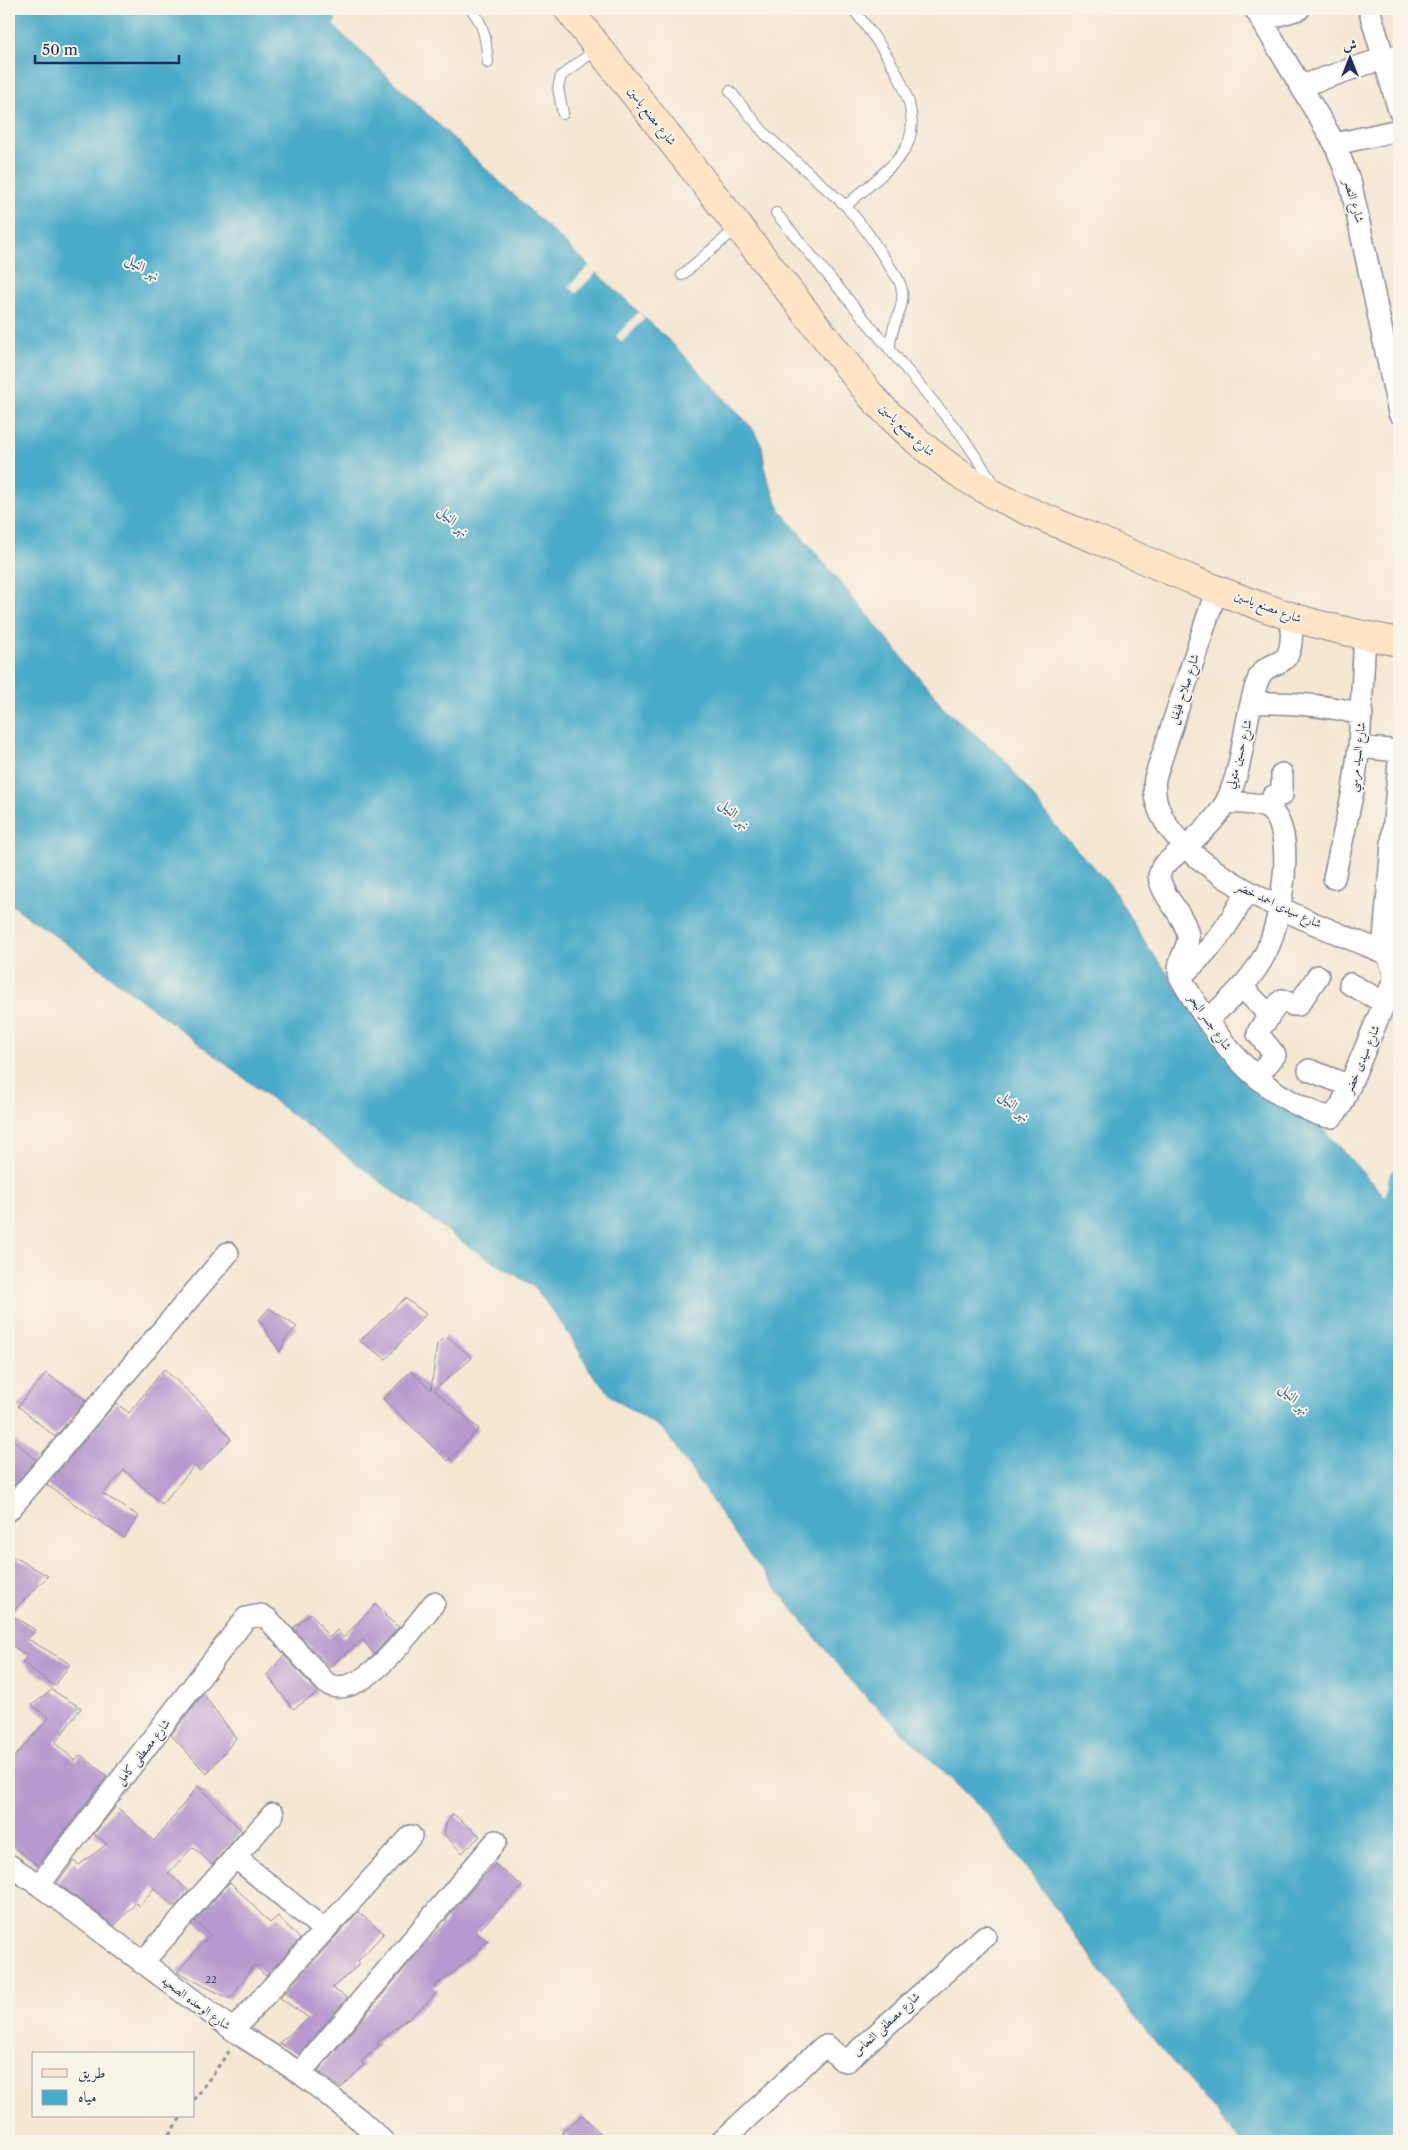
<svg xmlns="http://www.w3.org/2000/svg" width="1408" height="2150" viewBox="0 0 1408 2150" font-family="'Libre Caslon Text',Amiri,serif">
  <rect width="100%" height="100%" fill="#f7f3e8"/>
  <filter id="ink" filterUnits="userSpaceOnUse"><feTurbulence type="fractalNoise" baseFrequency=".02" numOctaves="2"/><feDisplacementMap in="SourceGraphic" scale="10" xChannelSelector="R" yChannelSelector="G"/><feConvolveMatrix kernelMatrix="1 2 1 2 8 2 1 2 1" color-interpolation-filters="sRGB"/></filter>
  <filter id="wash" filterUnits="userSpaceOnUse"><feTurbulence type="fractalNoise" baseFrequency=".0096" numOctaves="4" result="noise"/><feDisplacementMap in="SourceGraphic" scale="20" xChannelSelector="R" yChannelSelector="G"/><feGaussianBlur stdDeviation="1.12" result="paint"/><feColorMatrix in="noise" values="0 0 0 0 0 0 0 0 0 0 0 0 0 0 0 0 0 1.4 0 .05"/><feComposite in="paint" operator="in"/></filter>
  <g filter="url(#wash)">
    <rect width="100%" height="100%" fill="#f5e6d1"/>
    <path fill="#4aaac9" stroke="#326c94" d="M9,9h302l15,10 351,329 75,80 10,18 4,29 14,35 166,200 56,47 59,76 50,53 31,52 74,104 99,79 84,91v929h-159l-103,-121 -151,-207 -134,-130 -110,-138 -78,-115 -50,-31 -23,-27 -20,-35 -36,-50 -64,-39 -81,-59 -305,-232 -76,-54z"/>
    <path fill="#f5e6d1" d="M590,265l7,7 -21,21 -7,-7z
      M639,312l6,6 -23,24 -6,-6z"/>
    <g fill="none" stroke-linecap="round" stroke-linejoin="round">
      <path stroke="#4aaac9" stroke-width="20" d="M321,9l5,10
        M1394,1206l5,-28"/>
    </g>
    <g id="blocks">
      <path fill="#b898ce" d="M405,1298l21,16 -40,45 -26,-18z
        M269,1308l28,19 -11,11 -6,14 -21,-32z
        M446,1335l26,23 -38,32 45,39 -31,32 -65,-62 28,-28 20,19 6,-46z
        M164,1369l38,35 29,35 -31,32 -6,-5 -32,38 -38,-34 -21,24 36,22 -15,22 -77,-53 69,-82 13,10z
        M46,1373l40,27 -31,37 -37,-31z
        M9,1436l27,24 -27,31z
        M9,1554l39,22 -38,38 25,16 -7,9 42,25 -15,22 -33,-24 6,-5 -19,-14z
        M376,1604l10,11 -1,1 14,11 -25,27 -11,-14 -34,27 -36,-39 18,-15 18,25 8,-8 6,8z
        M284,1655l34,38 -25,16 -26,-34z
        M52,1690l29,18 -26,35 20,18 6,-6 26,21 -69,89 -29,-21v-81l40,-45 -17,-13z
        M203,1694l33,44 -29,36 -36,-39z
        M198,1786l44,45 -30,34 -19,-18 -25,26 21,18 -12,14 -4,1 -19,-18 -14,18 -4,-3 -22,23 -57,-43 17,-22 5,4 28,-21 -13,-10 22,-28 38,35z
        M453,1814l27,22 -18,17 -18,-19 2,-10z
        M495,1864l27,22 -46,47 12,8 -35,32 -19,14 4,4 -11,12 -50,40 2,2 -18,17 3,3 -23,23 -23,-17 103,-122 26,-27 -1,-2 34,-40z
        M230,1882l40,41 8,-7 22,23 -34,37 -12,-11 -24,34 -53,-27 33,-37 -15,-14z
        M358,1912l26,21 -26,28 2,3 -28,24 15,10 -48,56 -20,-11 30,-25 -29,-20z
        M582,2115l26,26h-34l-12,-9z"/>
    </g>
  </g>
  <g filter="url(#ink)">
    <use href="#blocks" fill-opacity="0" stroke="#888a98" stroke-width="1"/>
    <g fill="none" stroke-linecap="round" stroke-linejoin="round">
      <defs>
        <path id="service" d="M471,9c14,16 15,33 17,54
          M730,91l35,43 81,72 21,26 31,47c14,26 -10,45 -8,71
          M563,114l-5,-26 3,-12 37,-28
          M846,206c17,-16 42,-34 56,-52 32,-43 -23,-112 -49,-145
          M776,213l186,223 35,52
          M682,275l56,-48"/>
        <path id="minor" d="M1255,9l80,135 16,41 48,228
          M1369,9l30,101
          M1262,20l37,-11
          M1301,86l83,-28 15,-2
          M1335,144l64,-14
          M1217,588l-62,190c-12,86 167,148 230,175
          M1292,616c-1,11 1,28 -4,38 -6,13 -24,8 -30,26 -15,39 -13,85 -32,122 -14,26 -43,45 -64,65l-3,9c3,22 26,38 29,60 1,14 -13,25 -8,41 30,52 67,105 124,131 9,4 18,9 28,9l9,-11 53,-126c1,-16 -10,-26 -10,-41l15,-177
          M1252,703c39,-1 73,2 110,11
          M1359,747l40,4
          M1272,812l1,-16 9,-1v-21
          M1334,878l19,-87 6,-44 6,-112
          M1180,977c31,-28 47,-47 66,-85
          M1350,984l35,19
          M1243,988l26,27c-1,8 -11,11 -11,19l17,21 -18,22
          M1269,1015l13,-15 11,5h5l20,-29
          M1208,1019c23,-20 46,-41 59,-69 13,-28 31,-118 3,-140 -9,-8 -32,-7 -44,-8
          M1309,1070l41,16
          M9,1510l219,-257
          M235,1857l89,73
          M9,1865l30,20 201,150 60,38 60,47 23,21
          M39,1885l207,-267 15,-3 7,4 58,64c34,22 89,-57 108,-80
          M142,1963l131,-149
          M233,2030l178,-194
          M300,2073l196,-232
          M722,2141l102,-95h3l15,14 5,1 138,-125"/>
        <path id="secondary" d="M568,9l304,388c29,31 59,58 94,81 42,27 91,45 137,64 62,27 125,54 190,75 34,11 70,18 106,25"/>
      </defs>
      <use href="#service" stroke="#888a98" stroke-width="12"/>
      <use href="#minor" stroke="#888a98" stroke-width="24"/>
      <use href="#secondary" stroke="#888a98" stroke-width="30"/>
      <path stroke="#888a98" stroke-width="3" stroke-dasharray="4 4" stroke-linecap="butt" d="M194,2100l36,-50
        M164,2141l18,-25"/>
      <use href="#service" stroke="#fff" stroke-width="10"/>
      <use href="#minor" stroke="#fff" stroke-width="21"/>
      <use href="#secondary" stroke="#ffe4c6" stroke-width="28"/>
    </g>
  </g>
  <g text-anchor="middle" stroke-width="4" stroke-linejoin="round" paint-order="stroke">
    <g font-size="10" fill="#42497a">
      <text x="211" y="1983">22</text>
    </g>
    <g font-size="12" fill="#1b2f5e" stroke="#f7f3e8">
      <text transform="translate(652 116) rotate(52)" y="4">شارع مصنع ياسين</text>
      <text transform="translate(1354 201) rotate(74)" y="4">شارع النصر</text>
      <text transform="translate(907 430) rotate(43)" y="4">شارع مصنع ياسين</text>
      <text transform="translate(1268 607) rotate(20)" y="4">شارع مصنع ياسين</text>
      <text transform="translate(1184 689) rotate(-72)" y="4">شارع صلاح فليفل</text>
      <text transform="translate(1239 754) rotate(-75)" y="4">شارع حسين متولي</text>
      <text transform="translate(1357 757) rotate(-83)" y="4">شارع السيد مرسي</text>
      <text transform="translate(1279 905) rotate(25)" y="4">شارع سيدى احمد خضر</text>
      <text transform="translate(1210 1022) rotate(55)" y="4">شارع جسر البحر</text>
      <text transform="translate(1362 1059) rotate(-67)" y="4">شارع سيدى خضر</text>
      <text transform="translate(143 1752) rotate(-52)" y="4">شارع مصطفى كامل</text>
      <text transform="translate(196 2003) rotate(36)" y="4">شارع الوحده الصحيه</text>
      <text transform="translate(886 2024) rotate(-43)" y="4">شارع مصطفى النحاس</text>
    </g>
    <g font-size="14" font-style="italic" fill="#2b5a83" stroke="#f7f3e8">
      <text transform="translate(143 267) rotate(33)" y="5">نهر النيل</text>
      <text transform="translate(454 521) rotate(46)" y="5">نهر النيل</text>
      <text transform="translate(735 814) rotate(46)" y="5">نهر النيل</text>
      <text transform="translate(1015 1106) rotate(46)" y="5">نهر النيل</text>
      <text transform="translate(1295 1399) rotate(48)" y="5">نهر النيل</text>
    </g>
  </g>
  <rect width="1408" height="2150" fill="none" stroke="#f7f3e8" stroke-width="30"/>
  <rect x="32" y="2052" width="162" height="65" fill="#f7f3e8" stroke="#9fa5b1"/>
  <rect x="42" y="2069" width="25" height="8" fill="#ffe4c6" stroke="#9fa5b1"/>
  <text x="78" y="2078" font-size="15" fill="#1b2f5e">طريق</text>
  <rect x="42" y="2090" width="25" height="15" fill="#4aaac9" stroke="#9fa5b1"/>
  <text x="78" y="2102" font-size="15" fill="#1b2f5e">مياه</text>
  <g transform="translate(1350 58)" stroke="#f7f3e8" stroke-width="4" paint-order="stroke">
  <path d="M0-4L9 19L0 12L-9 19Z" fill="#1b2f5e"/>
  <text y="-8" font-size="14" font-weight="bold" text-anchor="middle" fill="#1b2f5e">ش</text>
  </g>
  <path d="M35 55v8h144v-8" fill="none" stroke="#1b2f5e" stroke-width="2.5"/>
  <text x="42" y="55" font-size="15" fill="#1b2f5e" stroke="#f7f3e8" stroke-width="4" paint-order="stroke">50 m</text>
</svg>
